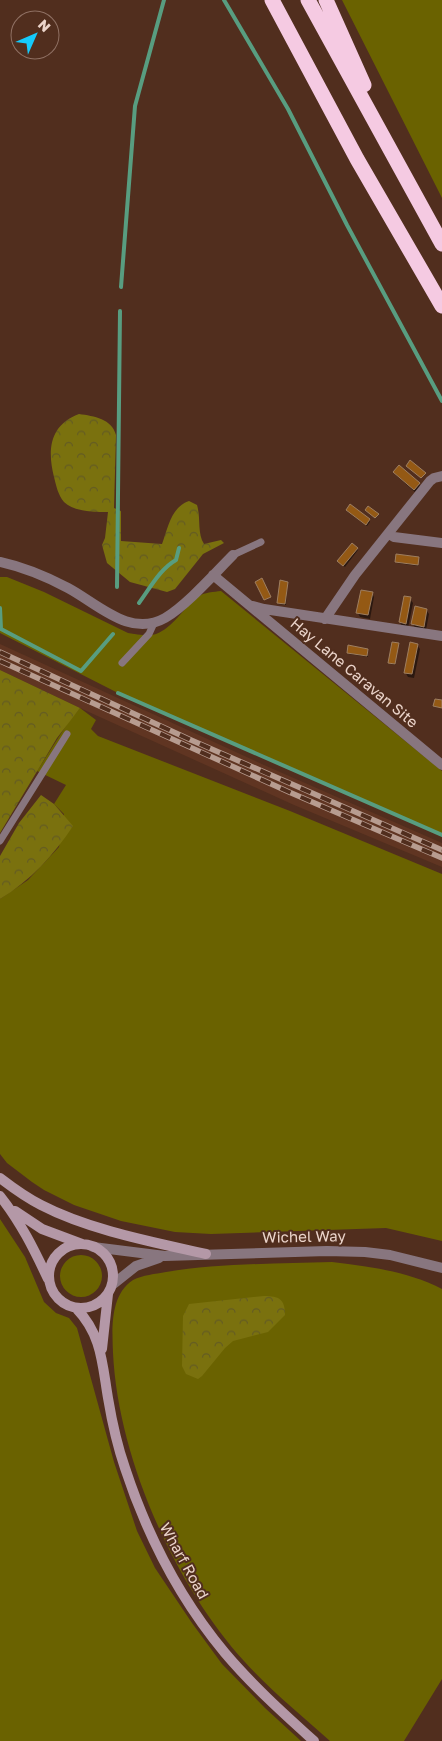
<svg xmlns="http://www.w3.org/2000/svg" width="442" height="1741" viewBox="0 0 442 1741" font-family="'Golos Text',sans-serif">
  <defs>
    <pattern id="forest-crowns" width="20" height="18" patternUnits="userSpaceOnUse" patternTransform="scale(1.25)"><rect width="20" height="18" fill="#7a710e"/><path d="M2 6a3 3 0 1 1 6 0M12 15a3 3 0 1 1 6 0" fill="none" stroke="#635b23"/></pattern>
  </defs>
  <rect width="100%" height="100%" fill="#512e1e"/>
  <path fill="#603522" d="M0,644l264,121 178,78v24l-148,-62 -214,-97 -80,-38z"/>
  <path fill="#6a6200" d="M342,0h100v198z
    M0,577h7l37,15 84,41c9,1 20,4 28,1 17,-6 28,-27 42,-37 6,-5 16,-5 23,-6l221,180v64l-324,-142 -118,-60z
    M80,708l16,12 -5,9 7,7 192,75 152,63v367l-56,-13 -175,6 -36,-2 -54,-11 -47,-16 -30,-15 -12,-8 -25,-19 -7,-9v-255l28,-19 31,-33 5,-33 -10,-10 12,-19 -29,-14 32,-50z
    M0,1219l25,38 19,45 12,11 13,5 8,10 37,134 23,69 18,37 37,55 30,41 43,44 36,33h-301z
    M60 1276a21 21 0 1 1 42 0a21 21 0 1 1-42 0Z
    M332,1262c39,5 75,9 110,27v390l-38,62h-74c-29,-26 -60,-51 -86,-80 -70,-77 -126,-204 -131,-308 -1,-25 -3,-58 20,-73 10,-5 22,-6 33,-8 54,-9 111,-8 166,-10z"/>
  <path fill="url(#forest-crowns)" d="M79,414c15,2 33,5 37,21l-2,73 7,3v30l41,3c6,-16 9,-37 27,-43l8,4c4,13 0,28 7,39l17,-4 3,3 -21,11 -28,35 -8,3 -37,-10 -23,-19 -5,-18 3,-7 3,-26c-13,0 -34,0 -44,-10 -6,-7 -8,-17 -10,-25 -7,-28 -4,-52 25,-63z
    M0,670l80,38 -23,30 -57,95z
    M41,795l13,9 19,22c-19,29 -43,55 -73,73v-43l19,-33z
    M264,1296c15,0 21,3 21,19l-17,17 -35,9 -8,7 -23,28 -4,3 -12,-5 -4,-8 1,-50 6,-12z"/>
  <path fill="#0007" d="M394,472l25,12 3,4 -5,6 -20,-18z
    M350,506l19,14 1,2 -3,4 -19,-14 -1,-1z
    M357,549l1,1 -13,17 -5,-4z
    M418,559v7l-21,-3 -1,-1z
    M287,583l-1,22 -7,-1 -1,-1z
    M372,593l2,4 -4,22 -10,-2 -2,-4z
    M410,599l3,4 -5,25 -6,-1 -2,-5z
    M426,610l3,4 -3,16 -11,-2 -2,-4z
    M398,644l-3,21 -4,-1 -1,-2z
    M417,645l3,4 -6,29 -6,-1 -3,-5z
    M368,650v7l-19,-3 -1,-2z"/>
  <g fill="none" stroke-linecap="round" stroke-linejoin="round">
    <path stroke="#589d80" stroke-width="4" d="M224,0l64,109 59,116 95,176
      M121,287l14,-181 29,-106
      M117,587l3,-276
      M139,603c11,-15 21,-34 37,-43l3,-12
      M0,608l1,21 80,42 32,-37
      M118,693l324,142"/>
  </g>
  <path fill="#945914" stroke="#9e7e60" d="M410,460l16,13 -5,5 -15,-12z
    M399,465l21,18 -6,7 -21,-18z
    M350,504l20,15 -4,6 -20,-15z
    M368,506l11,8 -4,4 -10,-8z
    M352,543l6,5 -15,18 -6,-5z
    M396,554l23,3 -1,8 -23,-3z
    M262,578l9,19 -7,3 -9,-18z
    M280,580l8,2 -3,22 -8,-1z
    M361,590l12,2 -5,23 -12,-2z
    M404,596l7,1 -5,27 -7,-2z
    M415,606l12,3 -3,18 -13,-3z
    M392,642l7,1 -4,21 -7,-1z
    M410,642l8,2 -6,30 -8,-1z
    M348,645l20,4 -1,7 -20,-3z
    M435,699l7,1v8l-9,-2z"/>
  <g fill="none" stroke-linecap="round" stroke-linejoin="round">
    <path stroke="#88767f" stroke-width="7" d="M233,555l28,-13
      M122,663l27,-29 5,-11
      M0,841l67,-107"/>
    <path stroke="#88767f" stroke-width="10" d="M389,534l5,3 48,6
      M0,562c23,5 47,15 68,26 30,16 62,50 97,30 22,-13 50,-45 68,-63
      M213,575l229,190
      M253,606l11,3 178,27
      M325,619l30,-44 75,-94 4,-3 8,-2"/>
    <path stroke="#88767f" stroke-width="10" d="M93,1247l72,9 162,-5 38,1 25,3 52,13
      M112,1285l24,-19 23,-8"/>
    <path stroke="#b498a7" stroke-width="10" d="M0,1178c13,10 27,20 41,27 48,25 112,37 165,49
      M0,1196c20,25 34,53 48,83
      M15,1211l27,18 40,15
      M49 1276a32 32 0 1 1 64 0a32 32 0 1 1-64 0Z
      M76,1308c26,27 26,55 32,90 4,24 9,47 17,70 22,67 55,131 100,185 27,32 58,60 89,88
      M102,1349l6,-55"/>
    <path stroke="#f5cae2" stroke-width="15" d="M272,0l85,159 85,147
      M308,0l134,244
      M326,0l38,85"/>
    <defs>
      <path id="rail" d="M0,652l191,88 251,110
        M0,661l289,131 153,66"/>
    </defs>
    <use href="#rail" stroke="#b79c90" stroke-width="5.5"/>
    <use href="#rail" stroke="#512e1e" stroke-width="4" stroke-dasharray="11" stroke-linecap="butt"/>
  </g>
  <g text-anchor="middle" stroke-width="4" stroke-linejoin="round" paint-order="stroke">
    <g font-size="15" fill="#ebd4ca" stroke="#512e1e">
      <text transform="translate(354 673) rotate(40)" y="5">Hay Lane Caravan Site</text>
      <text transform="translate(304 1237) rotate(-1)" y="5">Wichel Way</text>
      <text transform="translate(184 1561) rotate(61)" y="5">Wharf Road</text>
    </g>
  </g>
  <g transform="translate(35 35) rotate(45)"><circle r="24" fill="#512e1e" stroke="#8f7063"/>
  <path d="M0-4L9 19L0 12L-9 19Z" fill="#15cafb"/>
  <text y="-8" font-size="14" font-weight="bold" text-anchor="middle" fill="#ebd4ca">N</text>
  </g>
</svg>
